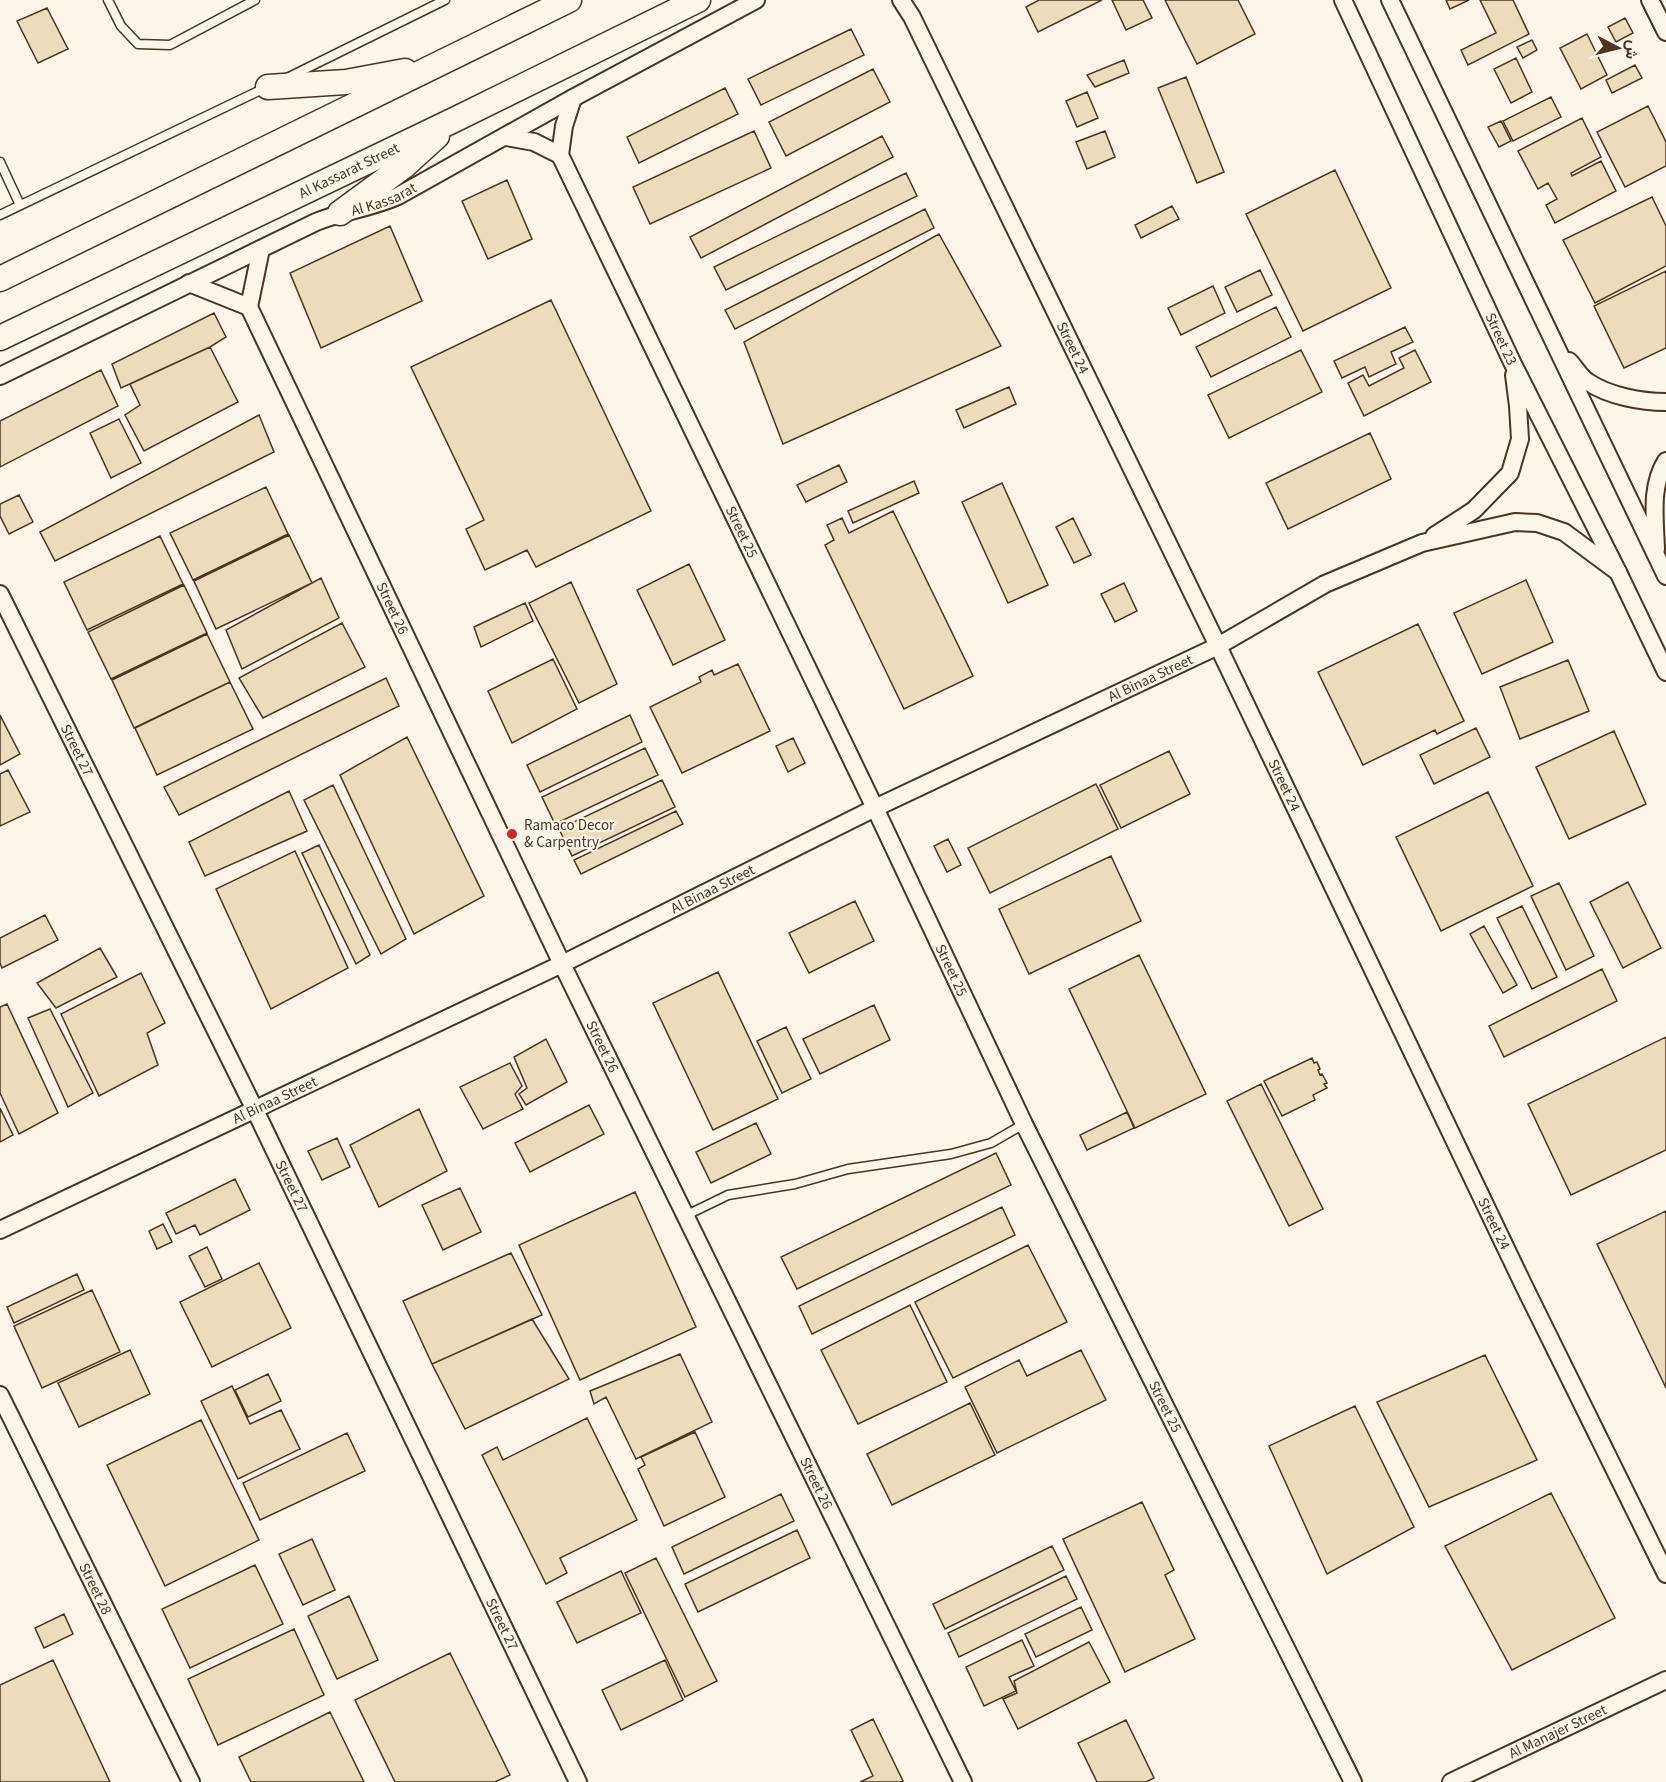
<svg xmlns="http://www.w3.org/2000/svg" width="1666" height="1782" viewBox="0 0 1666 1782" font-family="'Source Sans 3',Vazirmatn,sans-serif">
  <rect width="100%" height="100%" fill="#fbf6e9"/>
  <path fill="#ecdcbc" stroke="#4a3520" stroke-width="1.5" d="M1039,0h63l-64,32 -12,-25z
    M1112,0h31l9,18 -26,12z
    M1165,0h73l17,34 -58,30z
    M1446,0h23l-19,9z
    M1480,0h33l16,34 -61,31 -7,-15 35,-17z
    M47,8l21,41 -30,14 -21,-42z
    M1625,18l8,15 -17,9 -8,-15z
    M851,29l13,26 -103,50 -13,-26z
    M1587,34l20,41 -26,14 -21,-41z
    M1532,40l5,10 -14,8 -6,-11z
    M1516,58l16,34 -21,11 -17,-34z
    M1124,60l5,13 -34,14 -8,-12z
    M1635,65l7,13 -30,15 -6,-13z
    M873,69l17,33 -104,54 -17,-34z
    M1186,77l38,95 -27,11 -39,-95z
    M725,88l13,26 -99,49 -12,-26z
    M1087,92l11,26 -21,9 -11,-26z
    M1551,97l10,20 -48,24 -10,-20z
    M1648,106l18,36v24l-41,21 -28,-55z
    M1582,118l19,39 -30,16 1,3 29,-15 15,30 -61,32 -9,-18 11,-6 -9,-16 -10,6 -20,-38z
    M1501,121l10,20 -12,6 -11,-20z
    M754,131l17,37 -121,56 -17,-37z
    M1105,131l10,26 -28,12 -11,-27z
    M882,136l11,21 -192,101 -11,-21z
    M1335,170l56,118 -88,43 -57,-117z
    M906,173l11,23 -191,94 -12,-23z
    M507,180l25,59 -44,20 -26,-58z
    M1652,197l14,29v40l-71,37 -32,-63z
    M1172,206l7,13 -38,19 -6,-13z
    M925,209l9,19 -199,101 -10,-19z
    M390,226l32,75 -101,47 -31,-75z
    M939,234l62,112 -218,98 -39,-102z
    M1260,270l12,25 -35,17 -12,-25z
    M1666,271v77l-42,20 -30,-62z
    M1213,286l12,27 -44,22 -13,-27z
    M551,300l100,211 -115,56 -9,-17 -42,20 -19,-41 18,-9 -73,-153z
    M1276,307l15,30 -80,40 -15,-30z
    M214,313l12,24 -16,10 -89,41 -9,-24z
    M1405,327l8,15 -22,10 5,12 -27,13 -4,-10 -23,11 -8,-17z
    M210,347l28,55 -94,49 -19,-36 15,-10 -10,-21z
    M1301,350l21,42 -93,46 -21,-43z
    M1415,350l16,32 -67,34 -16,-33 15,-8 6,11 35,-18 -5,-10z
    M101,370l17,36 -118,61v-46z
    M1009,387l7,17 -52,24 -8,-18z
    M259,415l15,37 -219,109 -15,-29z
    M119,419l22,44 -30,15 -21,-45z
    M1370,433l21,46 -103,50 -22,-46z
    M839,465l8,17 -41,20 -9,-17z
    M914,481l5,12 -66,30 -5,-12z
    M1002,483l46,102 -40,18 -46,-101z
    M266,487l22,47 -95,46 -23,-47z
    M19,495l14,27 -24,12 -9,-18v-12z
    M893,511l80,165 -69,33 -79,-164 9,-5 -7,-15 15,-7 7,15z
    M1073,518l18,37 -17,8 -18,-36z
    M289,535l23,48 -96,46 -22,-48z
    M160,536l23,48 -96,46 -23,-48z
    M689,564l36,76 -52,25 -36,-75z
    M321,578l18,40 -97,51 -16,-39z
    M1526,580l27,62 -71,32 -28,-61z
    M571,582l46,102 -38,19 -50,-100z
    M1124,583l13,28 -22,11 -14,-28z
    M184,585l23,48 -96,46 -23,-47z
    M525,603l8,18 -52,26 -7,-20z
    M342,623l23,44 -102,51 -24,-40z
    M1418,624l46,97 -27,13 -2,-4 -72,35 -45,-93z
    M207,634l23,48 -96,46 -22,-48z
    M553,659l24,50 -65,34 -24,-52z
    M1568,660l21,51 -69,28 -20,-52z
    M738,664l32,67 -88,42 -32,-66 51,-25 -2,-5 13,-7 2,5z
    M386,678l13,28 -220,109 -15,-28z
    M230,682l23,47 -96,46 -22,-47z
    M0,715l20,39 -20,11z
    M630,715l12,27 -102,50 -13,-27z
    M1476,728l14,29 -56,27 -14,-29z
    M1614,731l32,73 -77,35 -33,-72z
    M407,737l77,159 -70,38 -74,-159z
    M793,738l12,25 -17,9 -12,-26z
    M645,748l13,27 -103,49 -13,-27z
    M1169,751l21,43 -69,34 -21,-43z
    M8,770l22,42 -30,14v-52z
    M662,780l13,27 -103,49 -13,-27z
    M1096,784l22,45 -128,64 -22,-45z
    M333,785l73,154 -25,15 -77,-154z
    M289,791l18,40 -102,45 -16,-34z
    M1488,792l45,94 -92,45 -45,-94z
    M676,811l7,13 -102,50 -7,-14z
    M948,839l13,26 -14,7 -13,-26z
    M319,845l51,110 -14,9 -54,-111z
    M295,851l53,117 -77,41 -55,-120z
    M1111,856l30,65 -112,53 -30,-65z
    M1628,882l33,66 -38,20 -33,-66z
    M1559,883l35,73 -28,14 -35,-74z
    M855,901l19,40 -65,32 -20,-40z
    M1522,906l35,71 -25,12 -35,-71z
    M45,915l13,25 -56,28 -2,-5v-25z
    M1484,926l33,59 -14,8 -33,-59z
    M100,948l17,29 -61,31 -19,-25z
    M1139,955l67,139 -71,34 -66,-139z
    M1602,969l15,32 -113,56 -15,-31z
    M718,972l60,127 -65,31 -60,-127z
    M141,973l24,50 -18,10 11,32 -59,31 -38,-82z
    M7,1004l51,109 -39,21 -19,-41v-86z
    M874,1005l16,35 -70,34 -17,-35z
    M50,1009l43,84 -25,14 -40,-89z
    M786,1027l25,52 -29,14 -25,-52z
    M1666,1037v113l-95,45 -43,-91z
    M546,1039l21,43 -41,23 -7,-11 8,-6 -13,-31z
    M1312,1058l2,5 3,-1 3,7 -2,1 2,5 2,-1 5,9 -3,1 3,4 -14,7 2,5 -33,16 -18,-35z
    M510,1063l12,23 -7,8 8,15 -40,20 -23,-42z
    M1261,1084l62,125 -34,17 -62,-125z
    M589,1105l15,29 -74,38 -15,-29z
    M0,1108l13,27 -13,7z
    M419,1109l28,62 -68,36 -29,-62z
    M1127,1112l7,16 -47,22 -7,-15z
    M756,1123l15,31 -60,29 -15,-31z
    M337,1138l13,29 -28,13 -14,-29z
    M996,1153l15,32 -214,104 -16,-32z
    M235,1179l15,31 -50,25 -5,-10 -19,9 -10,-21z
    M460,1188l21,44 -38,18 -21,-45z
    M635,1192l61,135 -116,53 -61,-135z
    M1002,1207l13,28 -203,99 -13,-28z
    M1666,1211v177l-69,-144z
    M163,1224l9,18 -15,7 -8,-18z
    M1028,1245l39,77 -114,56 -38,-76z
    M207,1247l15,32 -17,8 -16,-31z
    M511,1253l31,62 -110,49 -29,-63z
    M259,1263l32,65 -79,39 -32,-65z
    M77,1274l7,16 -70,33 -7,-16z
    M92,1290l28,62 -78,36 -28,-62z
    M910,1305l37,77 -89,42 -37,-74z
    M532,1319l37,60 -104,50 -33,-65z
    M130,1350l20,44 -71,33 -21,-44z
    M1081,1350l25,50 -109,53 -32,-66 54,-27 8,16z
    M680,1354l32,68 -76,37 -30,-62 -12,7 -4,-13z
    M1485,1355l52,105 -108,47 -52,-105z
    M268,1374l13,27 -33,16 -13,-27z
    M232,1386l18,38 31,-14 19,39 -62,30 -37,-78z
    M970,1403l25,52 -103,50 -25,-51z
    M1355,1406l59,121 -87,47 -58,-128z
    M587,1418l50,102 -77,38 7,15 -21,11 -64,-129 15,-8 6,13z
    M201,1420l58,120 -94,46 -58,-121z
    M695,1432l30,65 -61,29 -26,-57 7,-4 -4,-8z
    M347,1433l18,38 -105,49 -17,-37z
    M1551,1493l64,125 -103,52 -67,-124z
    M781,1494l13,27 -110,53 -12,-27z
    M1142,1502l32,68 -9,5 30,64 -70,33 -62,-133z
    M797,1530l13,28 -112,54 -13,-28z
    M312,1539l23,51 -32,15 -24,-51z
    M1052,1546l12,24 -119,59 -12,-25z
    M656,1558l61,123 -32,16 -60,-124z
    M255,1565l28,59 -93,44 -28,-59z
    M621,1571l20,42 -64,30 -20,-41z
    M1066,1576l11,23 -118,58 -11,-24z
    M349,1596l29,64 -41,19 -29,-63z
    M1081,1607l11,23 -56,27 -11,-23z
    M64,1614l9,20 -29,14 -9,-20z
    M294,1629l30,66 -106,50 -30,-66z
    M1022,1640l12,26 -25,11 7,14 -32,15 -18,-39z
    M1089,1642l21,40 -92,47 -15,-30 14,-6 -3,-12z
    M450,1653l60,122 -15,7h-100l-40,-82z
    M53,1660l57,122h-110v-97z
    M665,1660l18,40 -62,30 -19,-40z
    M330,1712l34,70h-113l-12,-25z
    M873,1719l30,62 -2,1h-41l13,-6 -22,-46z
    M1126,1720l28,58 -8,4h-49l-19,-39z"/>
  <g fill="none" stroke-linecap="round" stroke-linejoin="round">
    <defs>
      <path id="lane" d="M108,0l13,26 17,18 32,1 85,-45
        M287,78l158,-78
        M0,162l20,43
        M0,215l267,-128
        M687,1215l41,-20 67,-11 53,-15 103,-15 40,-11 33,-19"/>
      <g id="street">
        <path id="s1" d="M901,0l11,17 306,629 306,640 142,288"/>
        <path id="s2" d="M1343,0l169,362 106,210 48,100"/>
        <path d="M1390,0l276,576"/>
        <path d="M1650,0l16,32"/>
        <path id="s3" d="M573,98l-9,28 -4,29 315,653 149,316 329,658"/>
        <path d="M506,137l28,5 26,13"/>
        <path id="s4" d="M261,249l-12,58 313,657 401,818"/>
        <path d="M189,283l60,24"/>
        <path d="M1569,361c6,6 12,17 19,21 21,14 53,20 78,20"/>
        <path id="s5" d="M0,376l316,-154c27,-11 55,-14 82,-26l175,-98 183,-98"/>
        <path d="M1434,536l40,-26 36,-37 10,-34 -2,-33 -4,-31"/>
        <path d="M1656,549c-1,-30 -6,-63 10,-88"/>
        <path id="s6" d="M0,594l255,516 323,672"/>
        <path id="s7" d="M0,1230l562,-266 313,-156 343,-162 107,-62 97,-41 93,-21 22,1 27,9 54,40"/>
        <path id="s8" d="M0,1395l191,387"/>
        <path id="s9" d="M1451,1782l215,-102"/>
      </g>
      <g id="secondary">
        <path d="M268,87l78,-5 59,-11"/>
        <path d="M340,213l64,-47 33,-30"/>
        <path d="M0,279l569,-279"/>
        <path id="s10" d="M0,338l456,-219 242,-119"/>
      </g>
    </defs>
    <use href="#lane" stroke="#4a3520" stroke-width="11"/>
    <use href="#street" stroke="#4a3520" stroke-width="20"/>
    <use href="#secondary" stroke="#4a3520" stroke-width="27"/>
    <use href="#lane" stroke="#fbf6e9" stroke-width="8"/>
    <use href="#street" stroke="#fbf6e9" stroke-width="16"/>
    <use href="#secondary" stroke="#fbf6e9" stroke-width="24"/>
  </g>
  <circle fill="#c62828" stroke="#fbf6e9" stroke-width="2" cx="512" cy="834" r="6"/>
  <g text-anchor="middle" stroke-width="4.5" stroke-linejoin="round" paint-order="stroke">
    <g font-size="15" fill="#4a3520" stroke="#fbf6e9">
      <text dy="5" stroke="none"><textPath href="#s10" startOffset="387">Al Kassarat Street</textPath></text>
      <text dy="5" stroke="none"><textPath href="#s5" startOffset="423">Al Kassarat</textPath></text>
      <text dy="5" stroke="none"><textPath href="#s2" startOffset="374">Street 23</textPath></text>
      <text dy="5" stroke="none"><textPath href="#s1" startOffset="388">Street 24</textPath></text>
      <text dy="5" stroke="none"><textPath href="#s3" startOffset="477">Street 25</textPath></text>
      <text dy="5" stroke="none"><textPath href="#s4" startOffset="393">Street 26</textPath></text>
      <text dy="5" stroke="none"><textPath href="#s7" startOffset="1276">Al Binaa Street</textPath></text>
      <text dy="5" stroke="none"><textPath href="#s6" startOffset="174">Street 27</textPath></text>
      <text dy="5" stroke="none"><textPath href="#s1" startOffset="874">Street 24</textPath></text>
      <text dy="5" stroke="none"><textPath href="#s7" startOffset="790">Al Binaa Street</textPath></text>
      <text dy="5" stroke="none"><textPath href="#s3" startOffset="963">Street 25</textPath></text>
      <text dy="5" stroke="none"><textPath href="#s4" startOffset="879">Street 26</textPath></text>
      <text dy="5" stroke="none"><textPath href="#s7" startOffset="304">Al Binaa Street</textPath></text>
      <text dy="5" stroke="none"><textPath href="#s6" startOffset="660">Street 27</textPath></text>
      <text dy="5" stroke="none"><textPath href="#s1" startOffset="1360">Street 24</textPath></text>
      <text dy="5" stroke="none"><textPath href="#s3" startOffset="1449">Street 25</textPath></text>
      <text dy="5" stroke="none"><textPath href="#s4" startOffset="1365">Street 26</textPath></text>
      <text dy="5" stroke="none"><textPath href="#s8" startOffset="216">Street 28</textPath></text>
      <text dy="5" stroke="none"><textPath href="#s6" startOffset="1146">Street 27</textPath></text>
      <text dy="5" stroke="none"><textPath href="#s9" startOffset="118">Al Manajer Street</textPath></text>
    </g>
    <g font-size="15" fill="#4a3520" stroke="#fbf6e9" text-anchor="start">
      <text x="524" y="830">Ramaco Decor<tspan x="524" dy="17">&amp; Carpentry</tspan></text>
    </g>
  </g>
  <g transform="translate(1618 48) rotate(97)" stroke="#fbf6e9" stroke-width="4.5" paint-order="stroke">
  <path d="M0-4.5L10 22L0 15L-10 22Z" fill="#4a3520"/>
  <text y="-9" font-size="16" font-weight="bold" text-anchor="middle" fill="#4a3520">ش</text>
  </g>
</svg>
